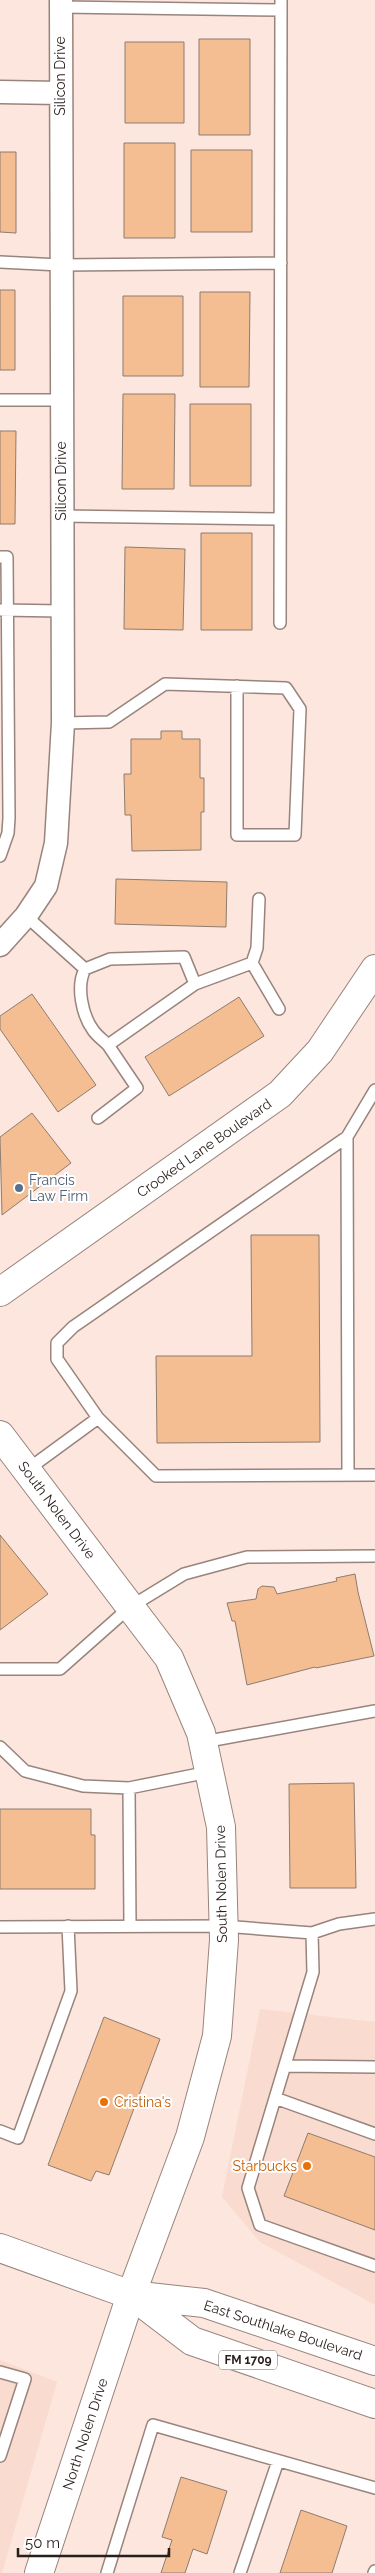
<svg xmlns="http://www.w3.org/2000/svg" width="375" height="2573" viewBox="0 0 375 2573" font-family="Raleway,sans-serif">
  <rect width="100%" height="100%" fill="#fce6dd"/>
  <path fill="#fadbcf" d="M260,2009l115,13v283l-115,-63 -38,-45z
    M0,2360l57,22 -55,191h-2z"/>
  <path fill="#f4bd92" stroke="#8d7d70" d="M199,39h51v96h-51z
    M125,42h59v81h-59z
    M124,143h51v95h-51z
    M191,150h61v82h-61z
    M0,152h16v81l-16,-1z
    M0,290h15v80h-15z
    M200,292h50l-1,95h-49z
    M123,296h60v80h-60z
    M123,394h52l-1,95h-52z
    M190,404h61v82h-61z
    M0,431h16l-1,93h-15z
    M201,533h51v97h-51z
    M125,547l60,2 -2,81 -59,-1z
    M161,731h21v8h18v39h4v34h-3v38l-69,1 -1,-36h-6l-1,-41h7v-35h30z
    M116,879l111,3 -1,45 -111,-3z
    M32,994l64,91 -38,27 -58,-83v-13z
    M239,997l25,39 -95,60 -24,-39z
    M32,1113l39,50 -69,52 -2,-78z
    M251,1235h68l1,207 -163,1 -1,-87h96z
    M0,1535l48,59 -48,36z
    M355,1574l3,18 16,64 -58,12 -1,-1 -68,18 -12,-64h-3l-5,-18 29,-4 2,-10 4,-3 12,1 3,7 60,-13 -1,-3z
    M354,1783l2,105h-66l-1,-104z
    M0,1809h91v26h4v54h-95z
    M104,2017l56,22 -51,136 -13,-4 -5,10 -43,-16z
    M308,2133l67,24v73l-91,-34z
    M181,2477l46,14 -20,63 -14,-5 -8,24h-24l11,-33 -10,-3z
    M301,2510l46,16 -15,47h-52z"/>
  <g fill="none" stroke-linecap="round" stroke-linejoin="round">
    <defs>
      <path id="lane" d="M61,7l220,3v-10
        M0,262l60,3 221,-2
        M0,400h61
        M62,516l218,3
        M0,557h7l2,261 -1,15 -8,23
        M0,610l62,1
        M280,623l1,-613
        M63,723l46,-1 56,-38 121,4 14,21 -5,126h-58v-149
        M26,916l59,53c-9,17 -3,46 8,61 4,6 10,10 15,15l87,-61 -11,-27 -74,2 -25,10
        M252,963l5,-15 2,-49
        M195,984l57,-21 27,46
        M375,1090l-28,47 -274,190 -16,16v16l41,59 58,58 219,-1
        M98,1118l39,-30 -29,-43
        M347,1137l1,337
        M27,1470l71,-52
        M0,1669h60l70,-62 54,-33 63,-17 128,-1
        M203,1742l172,-31
        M0,1747l25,24 58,15 46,2 80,-16
        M129,1788l1,138
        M0,1927l223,-1 89,7 1,39 -65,216 12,37 115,41
        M312,1933l27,-9 36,-5
        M285,2066l90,1
        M275,2098l100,36
        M0,2131l18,7 53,-147 -3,-65
        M0,2372l25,7 -25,77
        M107,2573l46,-148 222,63
        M240,2573l38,-112
        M374,2573l1,-2"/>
      <path id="street" d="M0,92l60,1
        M0,945l26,-29 20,-30 10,-43 7,-120 -2,-723"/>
      <path id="secondary" d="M0,1292l280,-198 40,-43 55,-82
        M0,1435l169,223 32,75 20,94 3,113 -7,96 -27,101 -59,158 -92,278"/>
      <path id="primary" d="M0,2248l131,47 73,8 171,58
        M133,2296l59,45 183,63"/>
    </defs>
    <use href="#lane" stroke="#98847c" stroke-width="14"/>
    <use href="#street" stroke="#98847c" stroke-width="25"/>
    <use href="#secondary" stroke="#98847c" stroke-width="30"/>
    <use href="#primary" stroke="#98847c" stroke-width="30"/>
    <use href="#lane" stroke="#fff" stroke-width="11"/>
    <use href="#street" stroke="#fff" stroke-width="22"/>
    <use href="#secondary" stroke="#fff" stroke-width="28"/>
    <use href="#primary" stroke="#fff" stroke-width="28"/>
  </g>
  <circle fill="#5c6f8a" stroke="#fff" stroke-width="2" cx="19" cy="1188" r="5"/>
  <g fill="#e8710a" stroke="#fff" stroke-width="2">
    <circle cx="104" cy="2102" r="5"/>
    <circle cx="307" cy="2166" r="5"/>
  </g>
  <g text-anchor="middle" stroke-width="4" stroke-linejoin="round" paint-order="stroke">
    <rect fill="#fff" stroke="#686260" stroke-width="1" x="219" y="2350.5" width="58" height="19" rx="4"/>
    <g font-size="12" font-weight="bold" fill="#271f1c">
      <text x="248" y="2364">FM 1709</text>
    </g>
    <g font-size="14" fill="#271f1c" stroke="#fff">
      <text transform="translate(60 76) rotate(-90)" y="5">Silicon Drive</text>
      <text transform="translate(61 481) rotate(-90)" y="5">Silicon Drive</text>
      <text transform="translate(204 1148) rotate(-35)" y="5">Crooked Lane Boulevard</text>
      <text transform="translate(57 1510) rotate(53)" y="5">South Nolen Drive</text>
      <text transform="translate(221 1884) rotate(-91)" y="5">South Nolen Drive</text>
      <text transform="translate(283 2330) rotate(18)" y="5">East Southlake Boulevard</text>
      <text transform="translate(85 2434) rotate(-72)" y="5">North Nolen Drive</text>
    </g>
    <g font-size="14" fill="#4e5e75" stroke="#fff" text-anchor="start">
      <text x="29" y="1185">Francis<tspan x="29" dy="16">Law Firm</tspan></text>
    </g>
    <g font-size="14" fill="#c56008" stroke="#fff" text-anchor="start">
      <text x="114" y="2107">Cristina's</text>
      <text x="297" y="2171" text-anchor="end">Starbucks</text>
    </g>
  </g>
  <path d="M18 2548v8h151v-8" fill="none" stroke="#271f1c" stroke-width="2.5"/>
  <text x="25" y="2548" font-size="15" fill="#271f1c" stroke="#ffffff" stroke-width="4" paint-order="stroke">50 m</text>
</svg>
